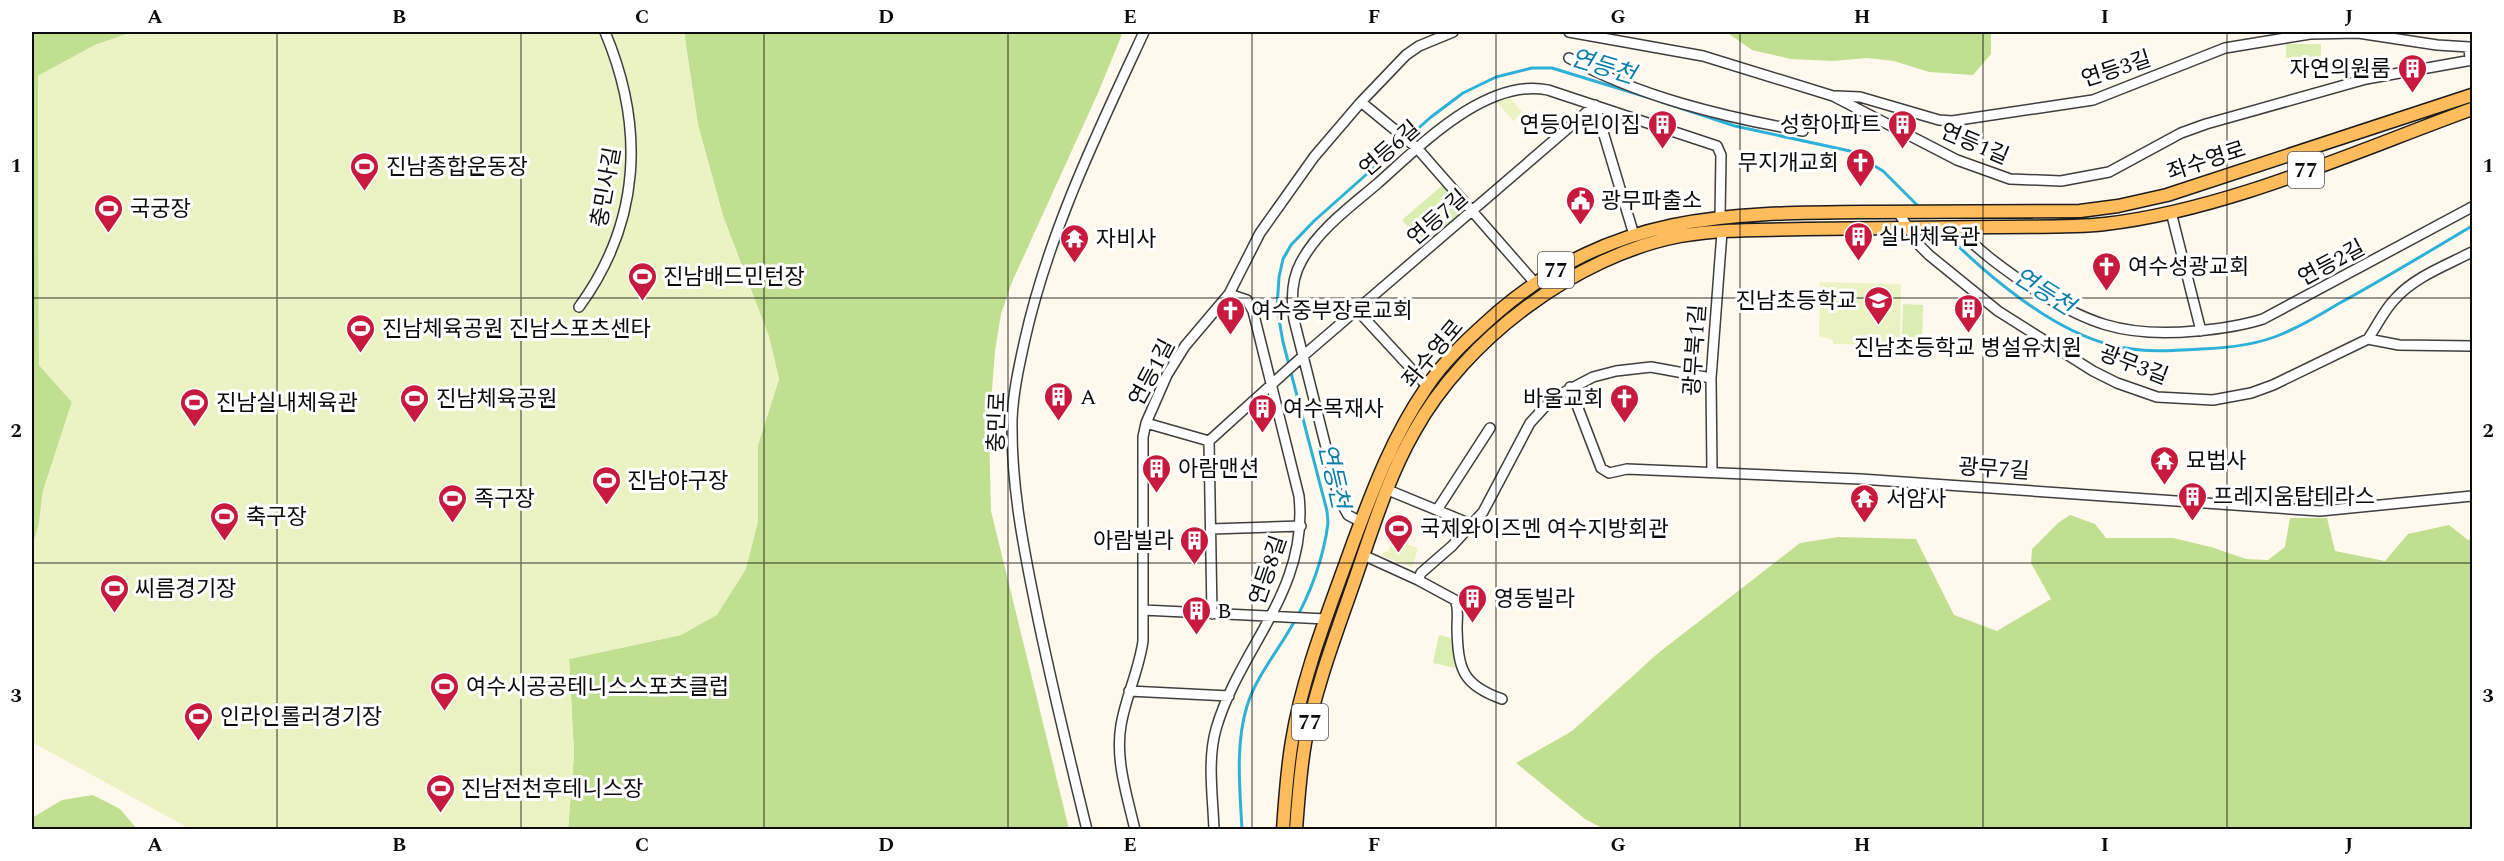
<svg xmlns="http://www.w3.org/2000/svg" width="2504" height="861" viewBox="0 0 2504 861" font-family="Spectral,'Noto Sans KR',serif">
  <rect width="100%" height="100%" fill="#fff8ec"/>
  <path fill="#daedb2" d="M2286,44h35v12l-35,2z
    M1445,183l18,22 1,6 -40,34 -22,-25z
    M1903,304l20,1 -1,38h-20z
    M1439,635l12,3 4,30 -22,-5z"/>
  <path fill="#c1df90" d="M32,32h101l-38,13 -57,31 1,289 33,37 -29,89 -4,33 -7,23z
    M684,32h439l-25,61 -86,189 -11,32 -6,37 -6,77 2,83 78,318 -501,1 6,-76 -5,-95 112,-24 77,-113v-77l21,-66 -10,-42 -46,-121 -25,-91z
    M1726,32h265v22l-18,21 -44,-3 -35,-11 -27,-3 -34,3 -42,-2 -39,-9z
    M2070,515l25,9 11,14h67l38,9 35,12 22,1 17,-13 5,-29h37l8,33 50,10 23,-27 41,-9 19,15 4,-1v290h-868l-19,-10 -69,-56 56,-32 85,-77 143,-111 38,-6 78,2 38,76 43,16 54,-32 -20,-36 1,-14 26,-26z
    M93,795l27,14 17,20h-105v-11l30,-18z"/>
  <path fill="#ebf3c5" d="M133,32h551l14,93 25,91 46,121 10,42 -21,66v77l-12,47 -29,46 -36,20 -112,24 5,95 -6,75h-378l-158,-87v-195l7,-23 4,-33 29,-89 -33,-37 -1,-289 57,-31z
    M1510,98l12,14 -9,9 -16,-19z
    M1820,282l81,2 -1,61 -67,-1v-4l-14,-4z
    M1392,539l26,9 -6,19 -30,-11 1,-4h5z"/>
  <g fill="none" stroke-linecap="round" stroke-linejoin="round">
    <path stroke="#2cb1d9" stroke-width="3" d="M1662,102l73,24 115,25 33,20 38,38
      M1943,231c42,43 108,99 168,114 30,8 60,6 90,4 27,-1 56,-4 81,-15 19,-8 38,-19 56,-30 46,-25 90,-52 134,-78
      M1242,830c-2,-40 -7,-85 5,-124 9,-30 32,-56 47,-84 17,-29 30,-66 34,-99l-1,-12 -44,-169 -6,-34 2,-31 4,-18 8,-14 23,-24 117,-104 32,-24 33,-16 36,-9h20l98,30"/>
    <defs>
      <path id="minor" d="M1569,32l134,24 130,40 124,64 53,19 51,2 48,-9 72,-39 25,-9 160,-45 106,-19
        M1569,58c71,39 155,59 234,73
        M1836,96l24,1 79,23 13,1 141,-21 132,-52 85,-14 48,-1 79,12 32,2 1,13
        M1361,102l56,46 118,135
        M1595,105l39,130
        M1898,212l21,33 10,10 69,56 95,60 24,12 40,14 56,3 38,-7 22,-8 95,-46 31,6 73,1
        M2171,212l30,119
        M1957,227c19,22 43,39 67,56 60,40 99,55 172,48 23,-2 45,-5 67,-12l209,-112
        M579,307c62,-85 66,-180 26,-275
        M1357,310l70,76
        M2368,339c9,-13 16,-29 27,-40 19,-22 52,-34 77,-47
        M1570,387l31,81 8,5 18,-4 233,10 460,32 152,-15
        M1146,423l63,18
        M1712,472l-1,-94 11,-146
        M1388,490l85,35
        M1437,510l53,-82
        M1361,522l-13,-7 -9,-16 -45,-179c-3,-20 -3,-40 7,-58 17,-32 49,-55 76,-78 42,-37 109,-107 171,-94l169,56 4,9 -1,62
        M1211,529l90,-3
        M1363,555l55,25 37,20c4,8 2,19 2,28 1,41 5,57 45,71
        M1418,580l3,-7 31,-27 31,-34 47,-89 23,-25 40,-21 23,-6 35,-4 60,11
        M1143,610l183,9
        M1212,614l-3,-173 94,-85 292,-251
        M1129,691l100,5
        M1087,830c-18,-74 -36,-147 -51,-221 -13,-63 -25,-125 -24,-189 1,-27 7,-54 13,-81 24,-107 73,-208 119,-307
        M1135,830c-8,-35 -20,-70 -14,-105 5,-29 18,-55 22,-84v-204l3,-14 21,-48 18,-29 44,-52 31,-61 54,-76 47,-55 45,-47 13,-9 34,-14
        M1214,830c-1,-33 -7,-69 2,-101 24,-83 93,-138 83,-233l-46,-185 -6,-11 -18,-6"/>
      <path id="major" d="M1283,830c2,-30 4,-60 9,-89 11,-68 38,-133 61,-198 20,-54 40,-107 73,-155 19,-29 47,-54 73,-77 117,-99 229,-98 374,-99 69,0 138,-1 207,-1l38,-5 49,-11 305,-100
        M1296,830c2,-29 4,-58 9,-87 10,-54 30,-106 48,-158 18,-51 34,-106 61,-153 51,-93 162,-176 266,-196 41,-7 84,-6 125,-7 63,-1 126,-1 189,-2 37,-1 74,1 111,-3 122,-14 251,-73 367,-115"/>
    </defs>
    <use href="#minor" stroke="#3f3f3f" stroke-width="12"/>
    <use href="#major" stroke="#1d1d1d" stroke-width="15"/>
    <use href="#minor" stroke="#fff" stroke-width="9"/>
    <use href="#major" stroke="#ffbc5c" stroke-width="12"/>
  </g>
  <path fill="none" stroke="#0c0c0c" stroke-width="1.5" stroke-opacity="0.55" d="M277,32v798M521,32v798M764,32v798M1008,32v798M1252,32v798M1496,32v798M1740,32v798M1983,32v798M2227,32v798M32,298h2440M32,563h2440"/>
  <defs>
    <symbol id="building-pin" viewBox="-11 -11 22 30"><path d="M0 17L-7.5 6A9.5 9.5 0 1 1 7.5 6Z" fill="#c8193e" stroke="#fff"/><path d="M-4-6H4V6H1V3H-1V6H-4ZM-2.5-4.3h1.7v1.8h-1.7ZM.8-4.3h1.7v1.8H.8ZM-2.5-1h1.7V.8h-1.7ZM.8-1h1.7V.8H.8Z" fill="#fff"/></symbol>
    <symbol id="church-pin" viewBox="-11 -11 22 30"><path d="M0 17L-7.5 6A9.5 9.5 0 1 1 7.5 6Z" fill="#c8193e" stroke="#fff"/><path d="M-1.2-6h2.4v3.5h3.3v2.4h-3.3V6h-2.4V-.1h-3.3v-2.4h3.3Z" fill="#fff"/></symbol>
    <symbol id="stadium-pin" viewBox="-11 -11 22 30"><path d="M0 17L-7.5 6A9.5 9.5 0 1 1 7.5 6Z" fill="#c8193e" stroke="#fff"/><path d="M0-5a6.5 5 0 1 0 0 10a6.5 5 0 1 0 0-10ZM-3.5-1.8h7v3.6h-7Z" fill="#fff"/></symbol>
    <symbol id="civic-pin" viewBox="-11 -11 22 30"><path d="M0 17L-7.5 6A9.5 9.5 0 1 1 7.5 6Z" fill="#c8193e" stroke="#fff"/><path d="M-.6-6.5H3V-4.5H.6V-3L4-1V1h2V6H-6V1h2V-1L-.6-3ZM-1.2 2.5V6h2.4V2.5Z" fill="#fff"/></symbol>
    <symbol id="temple-pin" viewBox="-11 -11 22 30"><path d="M0 17L-7.5 6A9.5 9.5 0 1 1 7.5 6Z" fill="#c8193e" stroke="#fff"/><path d="M0-6L5-2H3V0L6.5 2.5H4V6H1.5V3h-3V6H-4V2.5H-6.5L-3 0V-2H-5Z" fill="#fff"/></symbol>
    <symbol id="school-pin" viewBox="-11 -11 22 30"><path d="M0 17L-7.5 6A9.5 9.5 0 1 1 7.5 6Z" fill="#c8193e" stroke="#fff"/><path d="M0-5L7-2L0 1L-7-2ZM-4 1L0 2.5L4 1V4Q0 6-4 4Z" fill="#fff"/></symbol>
  </defs>
  <g fill-rule="evenodd">
    <use href="#building-pin" x="2396" y="52" width="33" height="45"/>
    <use href="#building-pin" x="1646" y="108" width="33" height="45"/>
    <use href="#building-pin" x="1886" y="108" width="33" height="45"/>
    <use href="#church-pin" x="1844" y="146" width="33" height="45"/>
    <use href="#stadium-pin" x="348" y="150" width="33" height="45"/>
    <use href="#civic-pin" x="1564" y="184" width="33" height="45"/>
    <use href="#stadium-pin" x="92" y="192" width="33" height="45"/>
    <use href="#building-pin" x="1842" y="220" width="33" height="45"/>
    <use href="#temple-pin" x="1058" y="222" width="33" height="45"/>
    <use href="#church-pin" x="2090" y="250" width="33" height="45"/>
    <use href="#stadium-pin" x="626" y="260" width="33" height="45"/>
    <use href="#school-pin" x="1862" y="284" width="33" height="45"/>
    <use href="#building-pin" x="1952" y="292" width="33" height="45"/>
    <use href="#church-pin" x="1214" y="294" width="33" height="45"/>
    <use href="#stadium-pin" x="344" y="312" width="33" height="45"/>
    <use href="#building-pin" x="1042" y="380" width="33" height="45"/>
    <use href="#stadium-pin" x="398" y="382" width="33" height="45"/>
    <use href="#church-pin" x="1608" y="382" width="33" height="45"/>
    <use href="#stadium-pin" x="178" y="386" width="33" height="45"/>
    <use href="#building-pin" x="1246" y="392" width="33" height="45"/>
    <use href="#temple-pin" x="2148" y="444" width="33" height="45"/>
    <use href="#building-pin" x="1140" y="452" width="33" height="45"/>
    <use href="#stadium-pin" x="590" y="464" width="33" height="45"/>
    <use href="#building-pin" x="2176" y="480" width="33" height="45"/>
    <use href="#stadium-pin" x="436" y="482" width="33" height="45"/>
    <use href="#temple-pin" x="1848" y="482" width="33" height="45"/>
    <use href="#stadium-pin" x="208" y="500" width="33" height="45"/>
    <use href="#stadium-pin" x="1382" y="512" width="33" height="45"/>
    <use href="#building-pin" x="1178" y="524" width="33" height="45"/>
    <use href="#stadium-pin" x="98" y="572" width="33" height="45"/>
    <use href="#building-pin" x="1456" y="582" width="33" height="45"/>
    <use href="#building-pin" x="1180" y="594" width="33" height="45"/>
    <use href="#stadium-pin" x="428" y="670" width="33" height="45"/>
    <use href="#stadium-pin" x="182" y="700" width="33" height="45"/>
    <use href="#stadium-pin" x="424" y="772" width="33" height="45"/>
  </g>
  <g text-anchor="middle" stroke-width="6" stroke-linejoin="round" paint-order="stroke">
    <g fill="#fff" stroke="#555" stroke-width="1.5">
      <rect x="2288" y="152" width="36" height="36" rx="4.5"/>
      <rect x="1538" y="252" width="36" height="36" rx="4.5"/>
      <rect x="1292" y="704" width="36" height="36" rx="4.5"/>
    </g>
    <g font-size="21" font-weight="bold" fill="#0c0c0c">
      <text x="2306" y="177">77</text>
      <text x="1556" y="277">77</text>
      <text x="1310" y="729">77</text>
    </g>
    <g font-size="22" fill="#0c0c0c" stroke="#fff">
      <text transform="translate(2116 68) rotate(-18)" y="8">연등3길</text>
      <text transform="translate(1975 143) rotate(23)" y="8">연등1길</text>
      <text transform="translate(1389 148) rotate(-41)" y="8">연등6길</text>
      <text transform="translate(2206 160) rotate(-18)" y="8">좌수영로</text>
      <text transform="translate(605 187) rotate(-80)" y="8">충민사길</text>
      <text transform="translate(1437 217) rotate(-41)" y="8">연등7길</text>
      <text transform="translate(2331 262) rotate(-28)" y="8">연등2길</text>
      <text transform="translate(1694 350) rotate(-86)" y="8">광무북1길</text>
      <text transform="translate(1432 353) rotate(-50)" y="8">좌수영로</text>
      <text transform="translate(2134 364) rotate(21)" y="8">광무3길</text>
      <text transform="translate(1151 372) rotate(-62)" y="8">연등1길</text>
      <text transform="translate(996 422) rotate(-88)" y="8">충민로</text>
      <text transform="translate(1994 468) rotate(4)" y="8">광무7길</text>
      <text transform="translate(1267 570) rotate(-71)" y="8">연등8길</text>
    </g>
    <g font-size="22" fill="#0c0c0c" stroke="#fff" text-anchor="start">
      <text x="2391" y="76" text-anchor="end">자연의원룸</text>
      <text x="1641" y="132" text-anchor="end">연등어린이집</text>
      <text x="1881" y="132" text-anchor="end">성학아파트</text>
      <text x="1839" y="170" text-anchor="end">무지개교회</text>
      <text x="386" y="174">진남종합운동장</text>
      <text x="1601" y="208">광무파출소</text>
      <text x="130" y="216">국궁장</text>
      <text x="1879" y="244">실내체육관</text>
      <text x="1096" y="246">자비사</text>
      <text x="2128" y="274">여수성광교회</text>
      <text x="663" y="284">진남배드민턴장</text>
      <text x="1857" y="308" text-anchor="end">진남초등학교</text>
      <text x="1251" y="318">여수중부장로교회</text>
      <text x="382" y="336">진남체육공원 진남스포츠센타</text>
      <text x="1968" y="355" text-anchor="middle">진남초등학교 병설유치원</text>
      <text x="1080" y="404">A</text>
      <text x="436" y="406">진남체육공원</text>
      <text x="1604" y="406" text-anchor="end">바울교회</text>
      <text x="216" y="410">진남실내체육관</text>
      <text x="1283" y="416">여수목재사</text>
      <text x="2186" y="468">묘법사</text>
      <text x="1178" y="476">아람맨션</text>
      <text x="627" y="488">진남야구장</text>
      <text x="2213" y="504">프레지움탑테라스</text>
      <text x="474" y="506">족구장</text>
      <text x="1886" y="506">서암사</text>
      <text x="246" y="524">축구장</text>
      <text x="1420" y="536">국제와이즈멘 여수지방회관</text>
      <text x="1174" y="548" text-anchor="end">아람빌라</text>
      <text x="135" y="596">씨름경기장</text>
      <text x="1494" y="606">영동빌라</text>
      <text x="1217" y="618">B</text>
      <text x="466" y="694">여수시공공테니스스포츠클럽</text>
      <text x="220" y="724">인라인롤러경기장</text>
      <text x="461" y="796">진남전천후테니스장</text>
    </g>
    <g font-size="24" font-style="italic" fill="#0b7ea8" stroke="#fff">
      <text transform="translate(1603 66) rotate(17)" y="8">연등천</text>
      <text transform="translate(2044 291) rotate(32)" y="8">연등천</text>
      <text transform="translate(1334 476) rotate(77)" y="8">연등천</text>
    </g>
  </g>
  <rect width="2504" height="861" fill="none" stroke="#ffffff" stroke-width="66"/>
  <rect x="33" y="33" width="2438" height="795" fill="none" stroke="#0c0c0c" stroke-width="2"/>
  <g font-size="20" text-anchor="middle" font-weight="bold" fill="#0c0c0c">
    <text x="155" y="23">A</text>
    <text x="399" y="23">B</text>
    <text x="642" y="23">C</text>
    <text x="886" y="23">D</text>
    <text x="1130" y="23">E</text>
    <text x="1374" y="23">F</text>
    <text x="1618" y="23">G</text>
    <text x="1862" y="23">H</text>
    <text x="2105" y="23">I</text>
    <text x="2349" y="23">J</text>
    <text x="16" y="172">1</text>
    <text x="2488" y="172">1</text>
    <text x="16" y="437">2</text>
    <text x="2488" y="437">2</text>
    <text x="16" y="702">3</text>
    <text x="2488" y="702">3</text>
    <text x="155" y="851">A</text>
    <text x="399" y="851">B</text>
    <text x="642" y="851">C</text>
    <text x="886" y="851">D</text>
    <text x="1130" y="851">E</text>
    <text x="1374" y="851">F</text>
    <text x="1618" y="851">G</text>
    <text x="1862" y="851">H</text>
    <text x="2105" y="851">I</text>
    <text x="2349" y="851">J</text>
  </g>
</svg>
